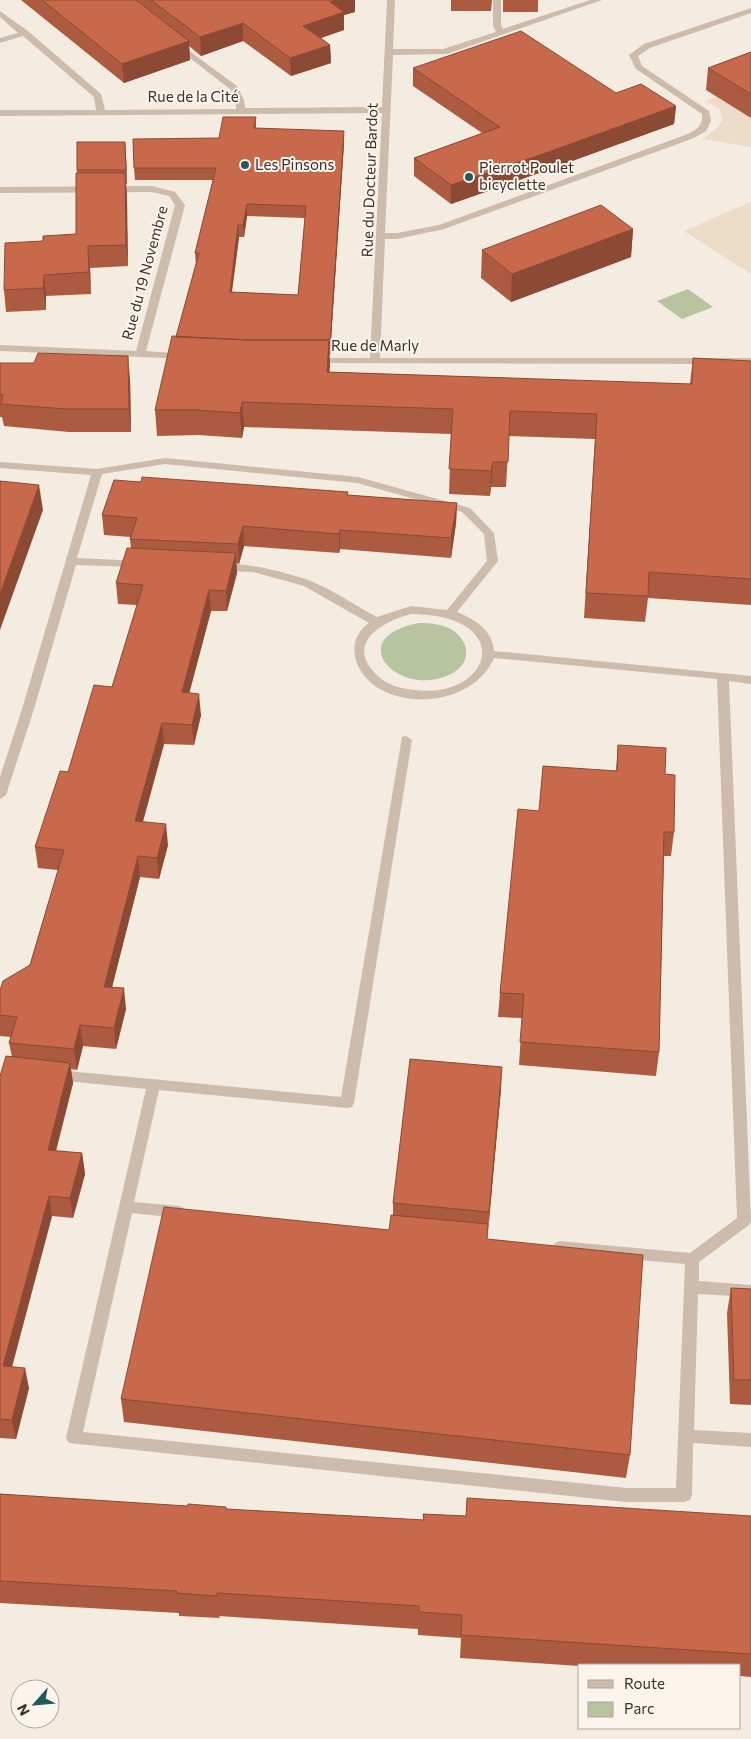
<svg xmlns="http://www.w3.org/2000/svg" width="751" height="1739" viewBox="0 0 751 1739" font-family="Commissioner,sans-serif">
  <rect width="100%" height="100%" fill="#f4ebe1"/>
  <path fill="#b8c4a0" d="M688,289l25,18 -31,12 -25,-18z
    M419,623c10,0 21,1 30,5 21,11 24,35 2,46 -51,26 -111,-36 -32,-51z"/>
  <path fill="#ecdcc8" d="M746,86l5,3v58l-48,-8 14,-11 6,-8 -3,-11 -14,-8z
    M751,202v72l-67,-43 32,-14z"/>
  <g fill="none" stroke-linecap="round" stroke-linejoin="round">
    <path fill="#cdbbac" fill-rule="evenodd" d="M387,0h8l-2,49h50l53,-17 -3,-7v-25h8v25l2,4 87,-29h12l-155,54 -54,1 -8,178h12l42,-8 249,-91c9,-5 15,-8 14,-20l-66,-45 -7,-14 15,-11 107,-36v5l-101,35 -12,8 4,10 67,45 2,10 -5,10 -12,7 -250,91 -47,10h-12l-5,119h371v6l-443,-1v-4l4,-1h58l12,-245 -382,3v-6h96l-2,-13 -71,-61 -23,7v-5l18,-5 -18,-16v-6l28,20 73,63 4,16 131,-1v-9l-6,-11 -57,-44 -1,-2 4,-2 61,45 7,14 1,8 137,-1z
      M152,186l23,6 10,13 -39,146 39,3 4,1v4l-189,-8v-6l136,6 39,-146 -6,-9 -17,-4 -152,1v-6z
      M165,458l193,19 112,31 24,25 4,28 -41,51c17,7 36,18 37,39l257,25v8l-22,-3 22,540 -2,4 -50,37v19l52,4v12l-53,-3 -4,136 57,3v14l-58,-4 -1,52 -2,5 -6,2h-58l-557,-59 -3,-5 80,-349 -89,-9 -5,-1 -2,-4 2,-4 5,-1 284,27 61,-360 4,-1 6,4 -58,363 -2,4 -5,1 -188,-18 -25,112 45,4 5,2 2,4 -2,4 -5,2 -47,-5 -49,219 543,56h50l9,-224 -125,-11 -5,-2 -2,-4 2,-4 5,-2 130,12 47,-35 -20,-539 -223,-21c-18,41 -77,52 -114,31 -25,-14 -37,-48 -11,-66l-65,-37 -51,-14 -32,-1 -5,-3c11,-12 81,7 97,14 22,9 43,24 64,35l34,-11 36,4 40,-49 -3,-27 -22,-22 -105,-29 -192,-19 -63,10 -25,84 62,3 5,3 -5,3 -63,-2 -42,144 -28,86 -6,4v-22l22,-68 69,-234 -91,-7v-6l97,7zM411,614c107,1 81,86 3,76 -13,-2 -25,-4 -35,-13 -36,-32 1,-55 32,-63z"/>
  </g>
  <path fill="#ac5a40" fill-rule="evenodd" d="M21,0h334v12l-11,3v15l-23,8 9,7 1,18 -40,13 -48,-35 -42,15 -12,-10 1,14 -66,23z
    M451,0h41l-1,11h-40z
    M503,0h35v12h-35z
    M751,52v66l-45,-28 2,-22z
    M413,68l203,25 60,13 -2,18 -135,49 -88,31 -37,-28v-18l68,-25 -69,-47z
    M256,117v11l88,15 -14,212h-1v17l361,12 3,-26 58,3v244l-103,-7 -3,24 -61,-4 11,-179 -86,-3 -3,51h-15l-1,9 -41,-2 2,-60 -207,-7 -2,11 -43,-3 -42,1 -2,-26 41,-145 -1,-12 18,-73h-78l-1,-12 85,-30zM247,216l58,2 -7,77 -66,-3 7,-55h5z
    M125,142l1,14 1,28h-1l2,82 -38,2 1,26 -45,2v14l-40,2 -2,-22 72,-56 1,-64z
    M633,229l-2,28 -120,45 -30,-24 1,-28z
    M0,363l130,16 1,53h-62l-65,-6 -2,-9h-2z
    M141,482l207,10v3l109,8 -1,20 -5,35 -111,-9 -1,4 -95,-7 -5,18 -3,-1 1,10 -10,38h-16l-22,82 12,22 -7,30 -30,-1 -21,78 25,23 -9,34 -19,-2 -28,110 14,22 -10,40 -33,-3 -6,24 -6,-1 2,14 -17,68 26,2 3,21 -12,44 -21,-2 -40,151 17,21 -13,51 -16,-1v-362l12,-19 -3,-14 2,-6 -11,-1v-46l30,-25 28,-95 -20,-2 -3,-21 33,-75 44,-85 25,-82 -19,-1 -2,-21 15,-35 -1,-9 1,-2 -27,-2 -2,-20z
    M618,745l47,29 9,58 -3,24h-7l-5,196 -3,24 -137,-11 3,-47 -24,-1 2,-24 39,-182 77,-40z
    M501,1089l-14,150 143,216 -4,23 -502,-56 -3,-23 268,-169 4,-15v-12z
    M731,1288l20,1v116l-21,-1 -3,-91z
    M0,1494l226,15 197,11v-6l43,2h285v161l-11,-1v-11l-160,1 -120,-8 1,-20 -43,-3v-6l-199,-13 1,2 -41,-2v-3l-179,-10z"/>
  <path fill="#8c4a34" d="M335,0h20v12l-11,3v15l-41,14v-18l27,-24z
    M243,23v18l-42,15 -1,-19z
    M189,41l1,19 -66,23 -2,-19z
    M330,45l1,18 -40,13 -1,-18z
    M676,106l-2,18 -135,49 -88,31v-19z
    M344,131v12l-14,212v-12z
    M125,142l1,14 1,28 -1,-14z
    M125,173l2,21 1,72 -2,-21z
    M247,204v12l-3,21 -1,-12z
    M238,225l1,12 -9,68v-13z
    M633,229l-2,28 -120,45 1,-28z
    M88,246l2,22 1,26 -2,-22z
    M44,275l2,21v14l-3,-22z
    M329,340l1,25 -2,32 -1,-25z
    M128,356l2,23 1,53 -2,-23z
    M242,402l2,25 -2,11 -2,-25z
    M493,462l-2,25 -1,9 1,-25z
    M39,485l4,25 -43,120v-36z
    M457,503l-1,20 -5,35v-20z
    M243,526l1,20 -5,18 -1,-20z
    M340,530v19l-1,4v-19z
    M236,553l1,20 -10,38 -1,-20z
    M209,590l2,21 -27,102 -2,-21z
    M199,694l2,21 -7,30 -2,-20z
    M162,723l2,21 -27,98 -2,-21z
    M166,824l2,21 -9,34 -2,-21z
    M138,856l2,21 -33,130 -3,-20z
    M124,988l2,21 -10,40 -2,-21z
    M80,1025l3,21 -6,24 -3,-21z
    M70,1063l3,20 -22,87 -3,-20z
    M502,1067l-1,22 -13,144 1,-21z
    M82,1153l3,21 -12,44 -3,-20z
    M49,1196l3,20 -45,169 -4,-19z
    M25,1368l4,20 -13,51 -4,-19z"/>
  <path fill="#c8694b" stroke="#8c4a34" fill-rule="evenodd" d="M42,0h94l53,41 -67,23z
    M151,0h184l-5,2 14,10 -41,14 27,19 -40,13 -47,-35 -43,14z
    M521,31l95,62 25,-9 35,22 -136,49 -89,30 -37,-27 86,-31 -87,-59z
    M751,52v42l-43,-26z
    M223,117h33l-2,11 90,3 -14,212h-1v-3h-79l-74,-3 23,-84h-4l21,-85h-82l-1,-29 86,-1zM247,204l59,2 -8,89 -68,-3 8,-67h5z
    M77,142h48l1,28h-49z
    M76,173h49l1,72 -38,1 1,26 -45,3 -1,13 -39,2 1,-47 38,-2v-5l33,-2z
    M601,205l32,24 -121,45 -30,-24z
    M172,336l78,4h79l-2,32 365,12 1,-26 58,3v218l-102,-7 -1,24 -62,-3 11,-179 -87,-3 -2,51h-15l-2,9 -42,-2 4,-60 -211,-7 -2,11 -42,-3h-43z
    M38,353l90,3 1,53h-63l-65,-5 2,-9h-3v-32h34z
    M142,477l206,15 -1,3 110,8 -6,35 -111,-8 -1,4 -96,-8 -5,18 -108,-5 7,-21 -35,-3 12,-35 27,2z
    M0,481l39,4 -39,109z
    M127,548l109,5 -10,38 -17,-1 -27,102 17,2 -7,31 -30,-2 -27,98 31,3 -9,34 -19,-2 -34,131 20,1 -10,40 -34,-3 -6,24 -65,-6 8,-26 -17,-2v-25l3,-9 27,-16 34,-115 -29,-3 25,-76 8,1 26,-87 18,2 31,-102 -27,-2z
    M618,745l48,3 -1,26 10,1 -1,57h-10l-5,220 -139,-10 4,-48 -24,-1 18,-184 21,2 4,-45 74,5z
    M6,1056l64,7 -22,87 34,3 -12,45 -21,-2 -46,170 22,2 -13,52 -12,-1v-343z
    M410,1059l92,8 -13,145 -96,-9z
    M164,1207l225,23 2,-15 97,9 -1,15 156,16 -13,200 -509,-56z
    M731,1288l20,1v91h-17z
    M0,1494l187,12 1,-2 38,3v2l198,11 -1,-6 43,2 1,-18 284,18v138l-290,-19 1,-20 -43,-3v-6l-202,-13v3l-41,-3 1,-2 -177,-10z"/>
  <g fill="#1f5a5e" stroke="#fbf5ee" stroke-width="2">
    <circle cx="245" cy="165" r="5"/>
    <circle cx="469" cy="177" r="5"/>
  </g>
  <g text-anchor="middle" stroke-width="4" stroke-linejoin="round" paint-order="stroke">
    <g font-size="15" fill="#3b302b" stroke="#fbf5ee">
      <text x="193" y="102">Rue de la Cité</text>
      <text transform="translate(370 180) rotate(-88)" y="5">Rue du Docteur Bardot</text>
      <text transform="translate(145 273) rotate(-75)" y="5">Rue du 19 Novembre</text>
      <text x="375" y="351">Rue de Marly</text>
    </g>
    <g font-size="15" fill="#3b302b" stroke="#fbf5ee" text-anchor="start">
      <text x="255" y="170">Les Pinsons</text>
      <text x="479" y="173">Pierrot Poulet<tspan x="479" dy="17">bicyclette</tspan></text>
    </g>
  </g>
  <rect x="578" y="1664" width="162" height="65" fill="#fbf5ee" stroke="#aea6a0"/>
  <rect x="588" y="1680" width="25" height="8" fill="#cdbbac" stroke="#aea6a0"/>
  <text x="624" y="1689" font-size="15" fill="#3b302b">Route</text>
  <rect x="588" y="1702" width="25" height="15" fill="#b8c4a0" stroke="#aea6a0"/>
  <text x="624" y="1714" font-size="15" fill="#3b302b">Parc</text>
  <g transform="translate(35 1704) rotate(243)"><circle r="24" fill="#fbf5ee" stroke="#aea6a0"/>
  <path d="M0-4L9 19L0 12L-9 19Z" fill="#1f5a5e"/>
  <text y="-8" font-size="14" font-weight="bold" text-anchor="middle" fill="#3b302b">N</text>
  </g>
</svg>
